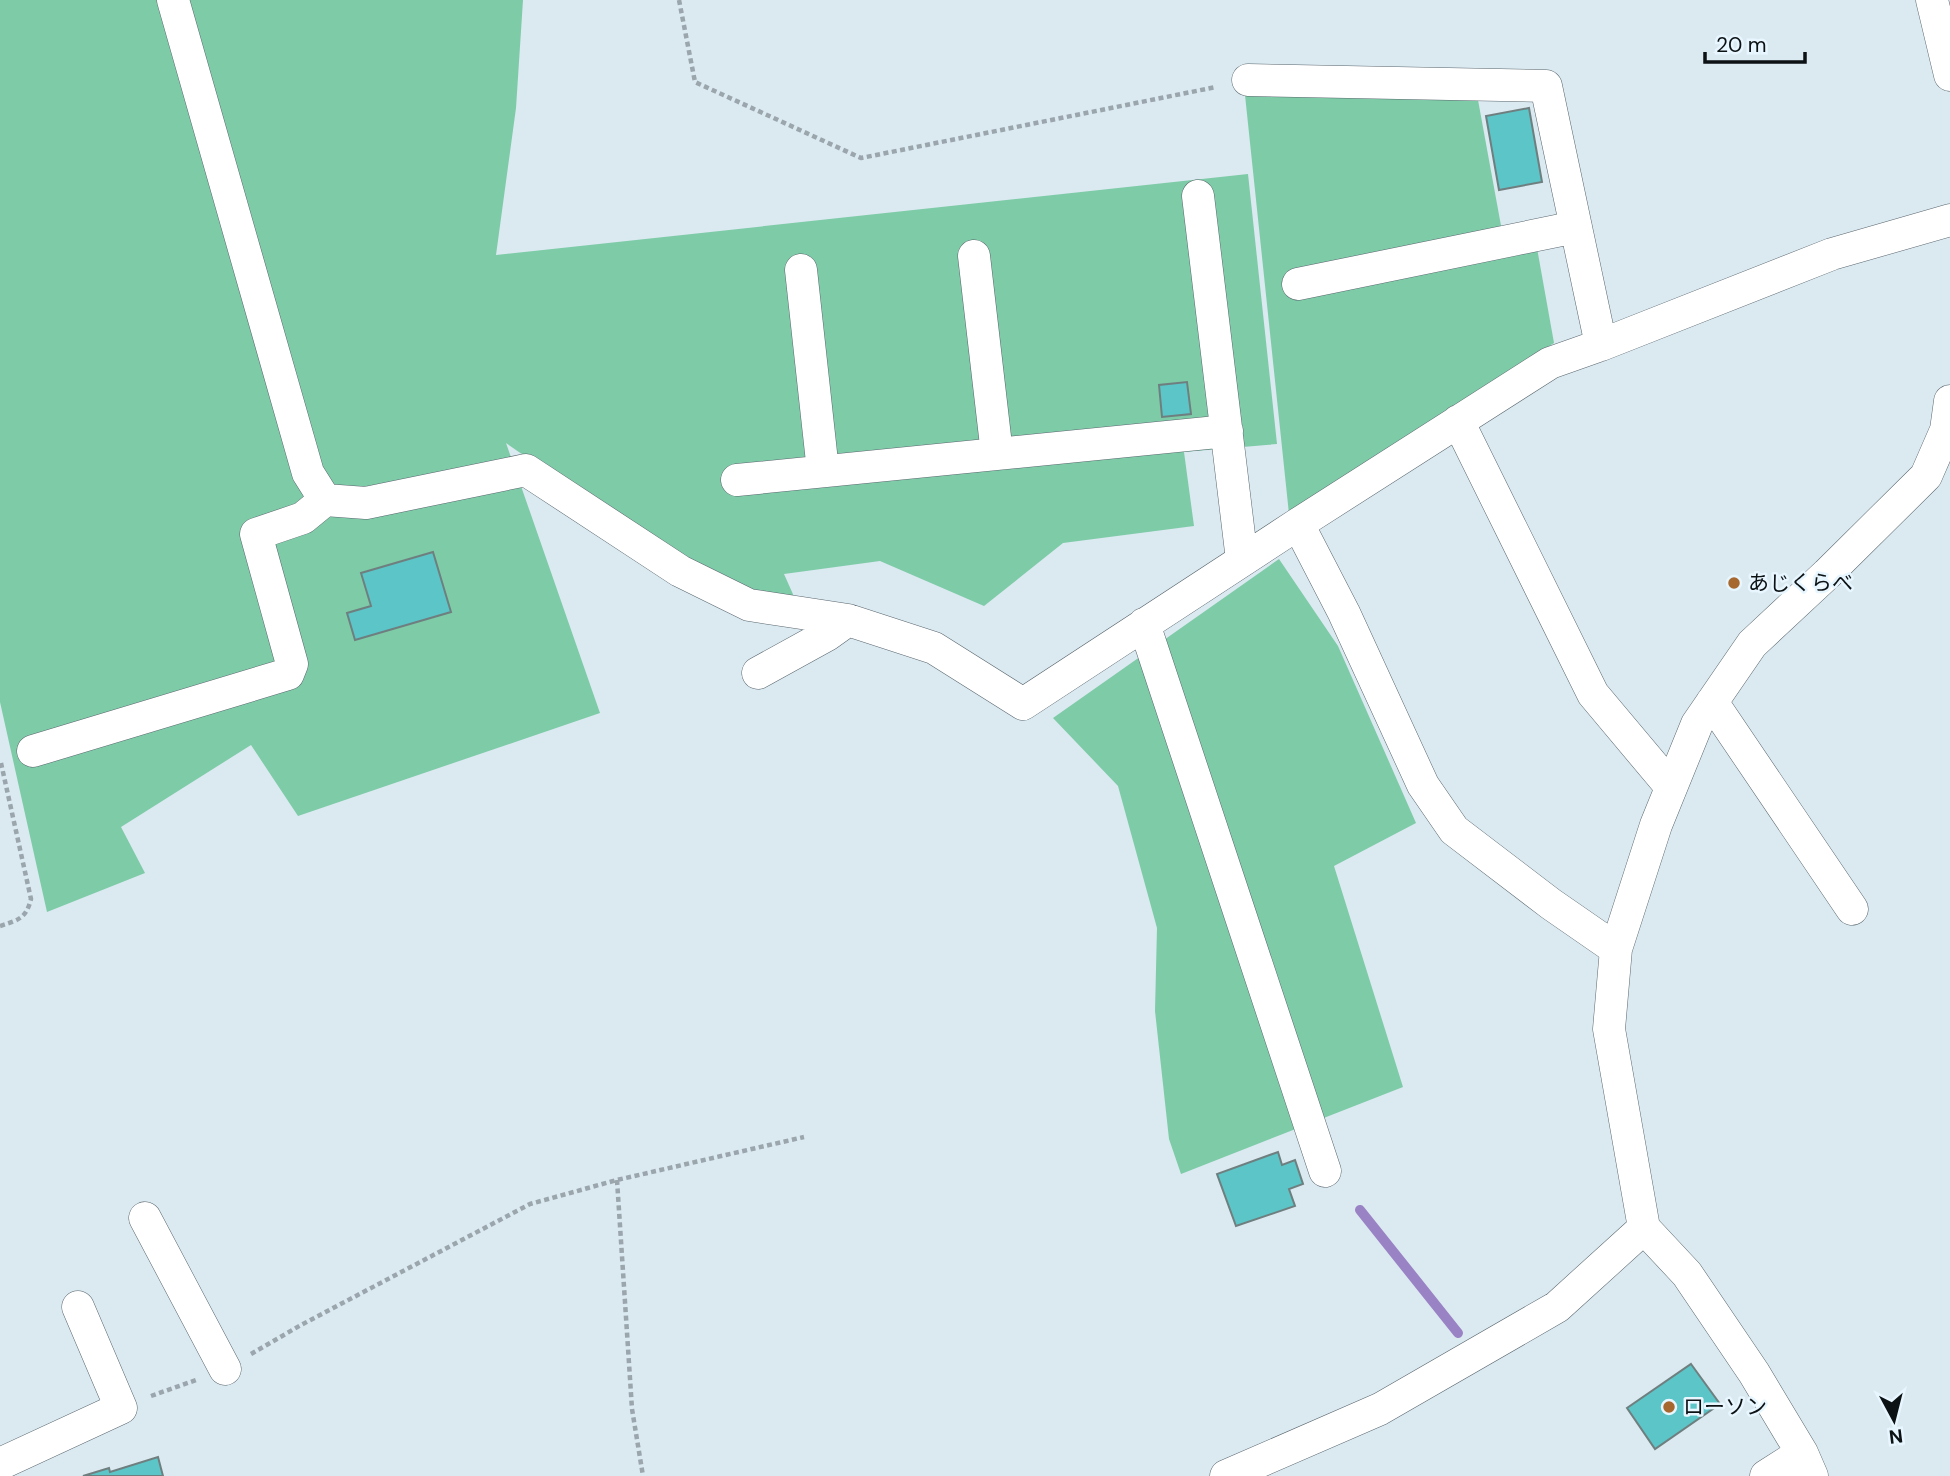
<svg xmlns="http://www.w3.org/2000/svg" width="1950" height="1476" viewBox="0 0 1950 1476" font-family="'DM Sans','Noto Sans JP',sans-serif">
  <rect width="100%" height="100%" fill="#dbe9f1"/>
  <path fill="#7ecba7" d="M0,0h523l-7,108 -20,147 752,-81 29,270 -93,8 10,74 -131,17 -79,63 -104,-45 -96,13 12,27 -45,-6 -61,-25 -184,-127 94,270 -302,103 -47,-71 -130,82 24,46 -98,39 -47,-210z
    M1245,95l233,5 28,153 31,-5 17,95 -265,171z
    M1279,559l59,87 78,177 -82,43 69,221 -222,87 -12,-35 -14,-128 2,-83 -39,-142 -65,-68z"/>
  <g fill="none" stroke-linecap="round" stroke-linejoin="round">
    <path stroke="#9a83c4" stroke-width="10" d="M1360,1210l98,123"/>
  </g>
  <path fill="#5bc5c8" stroke="#6f7f7f" stroke-width="2" d="M1529,108l13,74 -43,8 -13,-74z
    M1187,382l4,32 -29,3 -3,-32z
    M433,552l18,60 -96,28 -8,-27 24,-7 -10,-33z
    M1278,1152l4,13 13,-5 8,24 -14,5 6,17 -59,20 -19,-52z
    M1691,1364l29,40 -65,45 -28,-41z
    M158,1457l5,19h-80l26,-8 1,4z"/>
  <g fill="none" stroke-linecap="round" stroke-linejoin="round">
    <defs>
      <path id="minor" d="M173,0l135,473 17,27 41,3 160,-33 154,101 69,34 99,15 86,28 89,56 275,-180 252,-161 51,-18 231,-91 118,-34
        M1932,0l18,75
        M1248,80l298,6 55,259
        M1198,196l44,364
        M974,256l23,198
        M801,270l22,201
        M1298,284l278,-57
        M1458,421l135,273 78,93
        M737,480l490,-49
        M1298,524l46,89 79,172 31,45 97,74 65,45
        M1144,624l181,547
        M758,673l69,-38 21,-15
        M1712,702l140,207
        M33,751l255,-77 4,-10 -36,-130 47,-16 22,-18
        M145,1218l80,151
        M0,1464l121,-56 -43,-101
        M1226,1476l154,-67 177,-102 87,-79
        M1766,1476l36,-23
        M1812,1476l-10,-23 -48,-80 -67,-99 -43,-46 -35,-199 7,-80 40,-124 41,-101 55,-80 75,-70 99,-98 20,-46 4,-29"/>
    </defs>
    <use href="#minor" stroke="#5a676e" stroke-width="33"/>
    <path stroke="#9aa5ac" stroke-width="4.5" stroke-dasharray="5 3.5" stroke-linecap="butt" d="M679,0l16,82 166,76 355,-71
      M0,926c18,-6 26,-7 31,-27l-30,-136
      M617,1180l15,229 11,67
      M251,1354l50,-29 229,-121 87,-24 187,-43
      M151,1396l45,-16"/>
    <use href="#minor" stroke="#fff" stroke-width="32"/>
  </g>
  <g fill="#a7682f" stroke="#e8f7ff" stroke-width="2.5">
    <circle cx="1734" cy="583" r="7"/>
    <circle cx="1669" cy="1407" r="7"/>
  </g>
  <g text-anchor="middle" stroke-width="5" stroke-linejoin="round" paint-order="stroke">
    <g font-size="21" fill="#0c1114" stroke="#e8f7ff" text-anchor="start">
      <text x="1748" y="590">あじくらべ</text>
      <text x="1683" y="1414">ローソン</text>
    </g>
  </g>
  <g transform="translate(1894 1420) rotate(173)" stroke="#e8f7ff" stroke-width="5" paint-order="stroke">
  <path d="M0-5L12 26L0 18L-12 26Z" fill="#0c1114"/>
  <text y="-10" font-size="19" font-weight="bold" text-anchor="middle" fill="#0c1114">N</text>
  </g>
  <path d="M1705 52v10h100v-10" fill="none" stroke="#0c1114" stroke-width="3.5"/>
  <text x="1716" y="52" font-size="21" fill="#0c1114" stroke="#e8f7ff" stroke-width="5" paint-order="stroke">20 m</text>
</svg>
